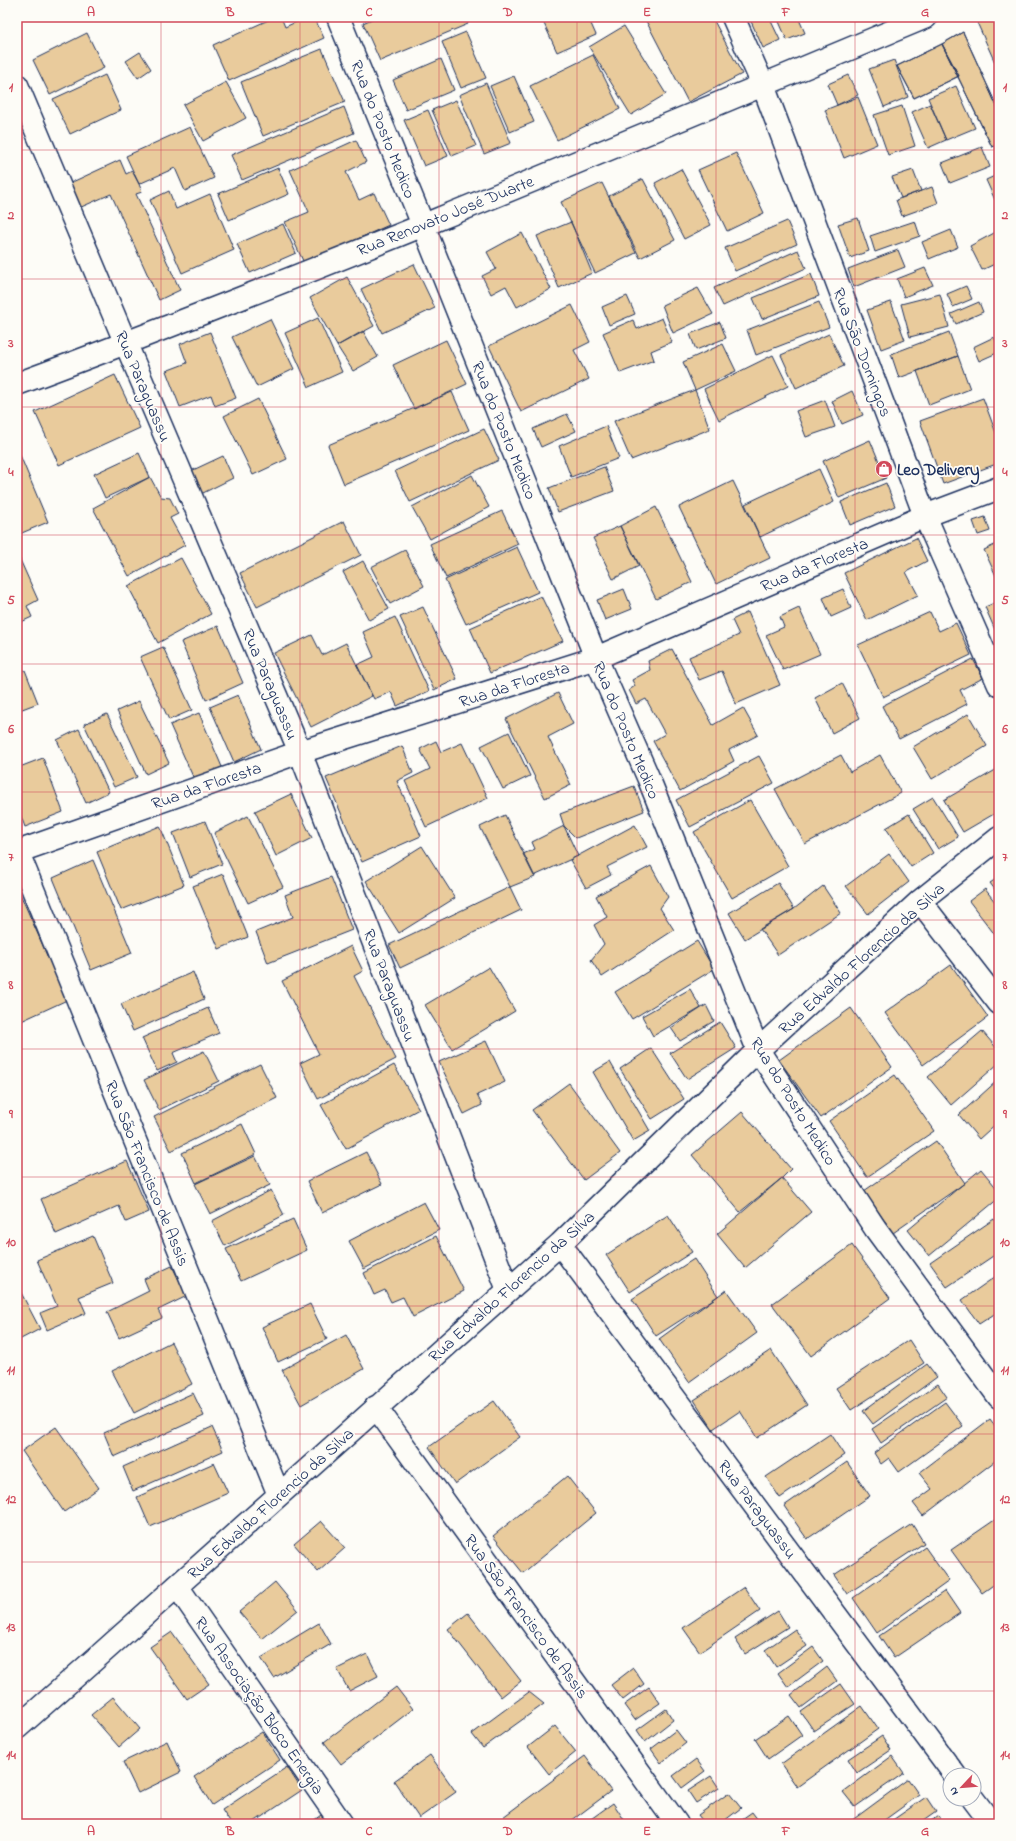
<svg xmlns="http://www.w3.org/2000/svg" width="1016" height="1841" viewBox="0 0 1016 1841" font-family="'Indie Flower',sans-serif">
  <rect width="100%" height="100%" fill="#fdfcf7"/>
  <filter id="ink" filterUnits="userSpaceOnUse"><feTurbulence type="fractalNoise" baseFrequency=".025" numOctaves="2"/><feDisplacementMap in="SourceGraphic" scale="8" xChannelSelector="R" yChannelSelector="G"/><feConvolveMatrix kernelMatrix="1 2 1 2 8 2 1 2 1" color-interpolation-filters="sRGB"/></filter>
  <g filter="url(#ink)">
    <path fill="#e9cb9c" stroke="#1b2f5e" d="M275,17h6l4,10 22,-10h7l10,21 -95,43 -16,-36z
      M376,17h89l3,7 -88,37 -17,-38z
      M541,17h47l8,18 -39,17z
      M644,17h68l30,57 -54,28z
      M749,17h20l11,23 -17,8z
      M777,17h21l7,16 -18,7z
      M977,17h22v49l-2,1 -22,-49z
      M624,26l42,68 -35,21 -42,-68z
      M466,32l20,46 -25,10 -19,-46z
      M963,32l36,79v33l-7,3 -50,-103z
      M963,32l36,79v33l-7,3 -50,-103z
      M87,33l17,35 -54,27 -17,-35z
      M942,44l17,32 -45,22 -17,-32z
      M942,44l17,32 -45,22 -17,-32z
      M322,49l23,53 -82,34 -22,-54z
      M140,52l11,17 -13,9 -12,-17z
      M593,55l27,54 -63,31 -27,-54z
      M441,59l13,31 -48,20 -13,-30z
      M894,60l14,37 -24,10 -15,-38z
      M105,75l16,35 -51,24 -17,-35z
      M848,75l10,20 -21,10 -9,-21z
      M514,76l20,46 -24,10 -20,-46z
      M226,82l20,36 -43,23 -20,-36z
      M486,83l25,60 -27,11 -25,-59z
      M956,86l19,42 -29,12 -18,-42z
      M858,97l19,47 -33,14 -19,-48z
      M456,100l20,46 -24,10 -20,-46z
      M930,104l16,36 -18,8 -16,-36z
      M902,106l13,40 -27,9 -14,-40z
      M344,107l10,26 -112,47 -11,-25z
      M428,110l20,46 -24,10 -20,-46z
      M190,127l24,51 -29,13 -10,-23 -36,16 -13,-28z
      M356,140l10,22 -20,10 13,28 15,-7 15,32 -85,38 -19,-41 24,-10 -19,-42z
      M982,147l8,20 -40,16 -8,-20z
      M736,153l28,60 -37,18 -29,-61z
      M120,160l6,14 6,-3 7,13 3,8 -6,2 44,96 -21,10 -48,-106 -32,14 -11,-24z
      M278,168l11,26 -60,26 -11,-26z
      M681,169l30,56 -27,14 -29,-56z
      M913,170l8,21 -20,7 -9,-21z
      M999,174v24l-4,2 -9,-20z
      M643,179l32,61 -35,18 -31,-62z
      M602,183l34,70 -41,20 -34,-71z
      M932,187l6,16 -36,13 -6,-16z
      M169,191l7,18 34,-15 24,56 -52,23 -32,-73z
      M858,218l11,33 -19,7 -12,-34z
      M787,221l10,23 -62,27 -10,-23z
      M915,221l5,15 -45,16 -5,-16z
      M571,222l21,51 -33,15 -22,-52z
      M283,224l13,29 -46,20 -13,-29z
      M951,230l7,17 -29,12 -7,-17z
      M996,232l3,6v24l-17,8 -12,-24z
      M522,233l29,56 -34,18 -11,-21 -15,8 -9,-18 14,-7 -9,-17z
      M798,250l8,18 -83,38 -9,-18z
      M898,250l7,17 -51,20 -6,-18z
      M414,264l21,44 -53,25 -21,-44z
      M925,268l8,17 -29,12 -7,-18z
      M811,274l8,22 -57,23 -9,-21z
      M347,277l27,49 -37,20 -27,-48z
      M966,286l6,13 -19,8 -6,-13z
      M698,288l15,26 -40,19 -11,-28z
      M940,294l9,33 -39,10 -9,-33z
      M627,296l8,18 -26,11 -7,-18z
      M819,302l10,25 -73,28 -9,-25z
      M891,302l14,38 -24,9 -14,-39z
      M979,302l4,10 -27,12 -5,-10z
      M572,305l18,37 -16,8 15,29 -68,33 -32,-66z
      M318,318l24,54 -33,15 -24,-54z
      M662,318l10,24 -21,9 3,9 -34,13 -17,-40 30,-13 4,9z
      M270,319l24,50 -37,18 -25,-50z
      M720,322l6,16 -30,12 -6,-16z
      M363,331l15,26 -25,14 -16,-25z
      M210,332l26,66 -21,8 -4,-11 -31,12 -14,-36 21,-8 -7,-19z
      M949,332l9,24 -59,22 -8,-24z
      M829,334l15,32 -48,22 -15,-33z
      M994,337l5,11v4l-20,9 -6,-14z
      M446,340l21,44 -53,25 -21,-44z
      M723,344l13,27 -41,19 -12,-28z
      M773,355l15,31 -69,34 -15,-31z
      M958,356l12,33 -41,16 -12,-34z
      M115,375l25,53 -81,37 -24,-53z
      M999,386v17l-5,-16z
      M695,390l15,39 -79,31 -17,-39z
      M852,391l11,24 -21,9 -10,-23z
      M452,392l17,38 -125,54 -16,-39z
      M983,398l16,43v22l-56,21 -23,-63z
      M258,399l29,60 -34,16 -29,-59z
      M825,400l10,27 -29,10 -10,-26z
      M567,414l9,17 -35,16 -8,-18z
      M606,426l13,32 -48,19 -12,-31z
      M484,429l15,31 -89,42 -15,-31z
      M870,440l16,38 -47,20 -16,-37z
      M17,448l31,74 -31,13z
      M139,453l11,24 -45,21 -11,-24z
      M223,456l10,22 -32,16 -10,-23z
      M604,467l10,24 -56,21 -9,-24z
      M819,469l15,33 -74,35 -15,-33z
      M472,475l17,32 -59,32 -18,-32z
      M150,477l11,20 9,1 8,16 -8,4 15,27 -56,31 -36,-68z
      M733,481l37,77 -54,26 -37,-77z
      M886,483l9,23 -45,19 -9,-23z
      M656,507l36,75 -36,17 -36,-73z
      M502,511l16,33 -72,34 -16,-34z
      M985,517l5,14 -12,4 -5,-14z
      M344,521l17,34 -104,52 -17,-34z
      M620,526l19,40 -26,13 -20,-41z
      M916,538l11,23 -21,11 12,23 -51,25 -23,-47z
      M999,543v34l-2,1 -13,-28z
      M517,547l21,45 -72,32 -21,-44z
      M405,550l19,36 -34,18 -19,-37z
      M17,553l21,47 -11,6 5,11 -15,7z
      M181,558l30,56 -53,29 -30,-57z
      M363,561l26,48 -20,11 -26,-48z
      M624,589l8,20 -27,11 -8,-20z
      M843,589l8,19 -20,9 -8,-19z
      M541,596l22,45 -73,32 -20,-45z
      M999,601v38l-14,-32z
      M423,607l34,72 -23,11 -34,-73z
      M799,608l21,46 -37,16 -17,-35 18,-8 -4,-10z
      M748,612l32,73 -44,19 -14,-33 -23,9 -10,-23 50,-22 -7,-15z
      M930,612l9,19 17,-8 15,32 -88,42 -25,-52z
      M395,617l34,74 -32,15 -6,-14 -17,7 -17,-34 17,-8 -11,-25z
      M218,626l25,57 -37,17 -25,-58z
      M312,635l10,20 24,-12 26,53 -61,31 -37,-74z
      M163,647l29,63 -23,10 -29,-63z
      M672,649l41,76 30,-17 15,27 -29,15 5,11 -54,30 -27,-50 12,-7 -19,-35 -10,5 -7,-14 6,-4 -3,-6 18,-10 -2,-9z
      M973,659l10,19 -23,12 7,14 -68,35 -17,-33z
      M25,670l13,33 -21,8v-38z
      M842,683l18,35 -28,15 -17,-35z
      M558,693l15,31 -25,13 23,48 -26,13 -39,-79z
      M238,695l23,54 -27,13 -24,-55z
      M139,701l30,62 -23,11 -29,-63z
      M199,713l23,54 -28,12 -24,-54z
      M107,714l30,63 -23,10 -30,-63z
      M968,714l19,32 -55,33 -19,-32z
      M79,729l30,63 -23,11 -29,-63z
      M509,732l21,44 -27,13 -22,-43z
      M436,741l5,11 21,-9 26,55 -62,29 -21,-46 25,-12 -10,-20z
      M402,746l11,27 -16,8 24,55 -59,26 -36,-84z
      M841,755l9,17 30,-17 21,38 -96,51 -30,-55z
      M759,756l15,27 -84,44 -14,-27z
      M43,758l20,54 -38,15 -8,-21v-38z
      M999,768v43l-36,21 -19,-32z
      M634,786l10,25 -68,27 -12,-12 -4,-12z
      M291,794l21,44 -36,18 -21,-45z
      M933,797l25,40 -20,12 -25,-40z
      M750,800l38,66 -56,32 -38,-66z
      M909,814l24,39 -22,14 -25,-39z
      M505,815l30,62 -25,10 -30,-60z
      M248,816l35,71 -35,16 -34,-70z
      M205,821l17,43 -32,13 -17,-44z
      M635,825l12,22 -40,20 4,8 -25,13 -16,-28z
      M160,826l24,59 -63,25 -24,-58z
      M564,826l14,30 -44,20 -11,-22 12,-5 -3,-7z
      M422,846l33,52 -56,35 -33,-52z
      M889,854l20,28 -41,32 -22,-28z
      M93,860l39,93 -41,17 -38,-92z
      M651,866l17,31 -8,11 14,22 -72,47 -11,-17 13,-16 -10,-19 13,-8 -11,-21z
      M223,874l25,63 -29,12 -26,-63z
      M331,877l21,53 -84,33 -12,-31 37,-15 -8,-22z
      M999,877v18l-9,-12z
      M778,883l16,26 -49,30 -16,-26z
      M823,886l18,27 -63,42 -18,-26 34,-20z
      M17,887l50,113 -50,23z
      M510,887l11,23 -121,58 -11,-23z
      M985,889l14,18v33l-30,-39z
      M697,941l17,28 -82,50 -17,-27z
      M351,946l12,25 -9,5 42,83 -78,40 -18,-36 19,-9 -37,-73z
      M951,965l37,52 -65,48 -38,-52z
      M489,967l26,44 -63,38 -27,-44z
      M193,972l11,27 -71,32 -12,-27z
      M690,989l11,19 -48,28 -11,-20z
      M706,1005l8,16 -34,20 -9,-13z
      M208,1008l11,25 -46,20 4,9 -20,9 -15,-33z
      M851,1008l41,59 -71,51 -42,-58z
      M720,1022l16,26 -49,31 -17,-26z
      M982,1031l17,20v12l-48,42 -23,-28z
      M486,1041l19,41 -28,13 5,10 -18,9 -25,-52z
      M651,1048l33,51 -32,20 -32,-50z
      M204,1051l15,30 -60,29 -15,-30z
      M610,1062l40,69 -17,10 -40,-69z
      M260,1064l17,34 -106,53 -17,-34z
      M394,1065l25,44 -73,40 -25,-44z
      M895,1075l39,56 -67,46 -38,-56z
      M999,1079v42l-20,18 -20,-24z
      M569,1083l51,70 -36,27 -52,-70z
      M742,1112l49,57 -9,9 -42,34 -48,-57z
      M242,1124l14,30 -60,29 -14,-30z
      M936,1141l29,42 -72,50 -29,-42z
      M366,1152l16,32 -60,29 -15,-32z
      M255,1156l15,29 -60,29 -15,-30z
      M127,1161l22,51 -23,10 -7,-16 -63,28 -15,-35z
      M981,1169l18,22v7l-70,58 -21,-26z
      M782,1178l29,34 -66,56 -28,-34z
      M271,1190l13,25 -59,31 -13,-25z
      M424,1202l15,28 -75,39 -15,-28z
      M668,1215l24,37 -62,40 -24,-37z
      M293,1219l14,31 -66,31 -15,-32z
      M994,1219l5,7v26l-52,35 -17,-24z
      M93,1236l20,47 -34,14 7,16 -39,17 -7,-17 17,-7 -20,-46z
      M436,1236l28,55 -51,26 -10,-20 -12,5 -6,-12 -11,5 -10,-22z
      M852,1245l38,53 -79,58 -39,-52z
      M694,1259l24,37 -62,40 -24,-37z
      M172,1266l15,30 -29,14 4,8 -43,20 -12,-26 42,-21 -5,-12z
      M999,1274v37l-20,13 -17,-24z
      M17,1285l23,44 -23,12z
      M726,1290l31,43 -68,49 -30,-43z
      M310,1304l17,35 -49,23 -16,-35z
      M346,1335l18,34 -63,36 -19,-35z
      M909,1340l15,23 -73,47 -15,-22z
      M171,1342l21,42 -58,29 -22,-42z
      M771,1350l36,55 -50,33 -17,-27 -27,18 -19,-29z
      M927,1364l10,13 -64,47 -10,-13z
      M938,1384l9,13 -66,46 -9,-14z
      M193,1393l11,23 -90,41 -10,-24z
      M494,1401l26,36 -65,47 -26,-37z
      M945,1402l18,24 -64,46 -10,-14 -8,6 -7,-11z
      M990,1419l9,12v27l-76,58 -10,-13 19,-14 -13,-16z
      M56,1427l43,61 -35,24 -42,-61z
      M212,1427l11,24 -90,40 -10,-24z
      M830,1434l14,21 -64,43 -14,-21z
      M847,1462l23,34 -63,43 -23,-33z
      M214,1463l14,30 -78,34 -13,-30z
      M567,1476l29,37 -73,60 -30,-37z
      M999,1517v64l-17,12 -31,-43z
      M321,1521l24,27 -27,24 -24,-28z
      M912,1524l12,19 -77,51 -13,-19z
      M925,1547l24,34 -72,52 -24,-35z
      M275,1582l23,28 -36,29 -23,-27z
      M744,1587l16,24 -60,41 -17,-24z
      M945,1591l15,22 -66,45 -15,-22z
      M778,1611l10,16 -43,27 -10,-15z
      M468,1613l53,68 -20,16 -53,-68z
      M319,1623l12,21 -57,34 -13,-20z
      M795,1629l12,17 -31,21 -11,-17z
      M172,1632l37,52 -22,15 -37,-52z
      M813,1647l10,14 -35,26 -10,-14z
      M367,1654l11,22 -29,15 -12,-22z
      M827,1667l10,14 -36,27 -10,-13z
      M633,1668l11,16 -21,16 -12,-15z
      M841,1684l14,20 -41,27 -13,-19z
      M396,1687l17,22 -72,55 -17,-22z
      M649,1687l11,16 -25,17 -11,-15z
      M529,1692l15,12 -61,44 -11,-14z
      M113,1697l27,32 -21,18 -28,-32z
      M862,1706l16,23 -81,58 -16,-23z
      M666,1709l7,11 -28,22 -8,-12z
      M789,1716l13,19 -34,24 -13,-20z
      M555,1726l21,26 -27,22 -21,-27z
      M676,1730l10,13 -25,20 -10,-14z
      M262,1732l18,28 -68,45 -18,-28z
      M882,1736l9,14 -34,23 -9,-14z
      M167,1741l14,31 -43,21 -15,-31z
      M430,1755l26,37 -37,26 -25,-37z
      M585,1756l26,35 -44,33h-59l-5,-7z
      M892,1756l12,17 -49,34 -12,-15z
      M696,1759l9,12 -23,17 -9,-12z
      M287,1767l15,23 -51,34h-20l-9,-14z
      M711,1776l8,12 -23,15 -8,-12z
      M908,1779l11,16 -40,29h-25l-3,-3z
      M729,1793l12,15 -21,16h-15l-7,-9z
      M926,1797l10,15 -17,12h-32z
      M613,1803l12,18 -4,3h-37z
      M752,1812l9,12h-26z
      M321,1815l7,9h-19z
      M938,1816l6,8h-17z"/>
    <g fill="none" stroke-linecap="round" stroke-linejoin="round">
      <defs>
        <path id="minor" d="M338,17l85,208 173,433 52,119 110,273 117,178 124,169
          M733,17l30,68 162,431 74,169
          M17,85l109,259 174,408 208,538
          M17,384c306,-114 607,-241 909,-367
          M17,850l262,645
          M17,852l283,-100 296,-94 329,-142 74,-28
          M920,901l79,102
          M560,1244l395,531
          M376,1407l301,417
          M177,1586l165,238
          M17,1728l85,-75 458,-409 198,-194 162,-149 79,-63
          M973,1799l19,25"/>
      </defs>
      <use href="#minor" stroke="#1b2f5e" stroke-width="25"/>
      <use href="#minor" stroke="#fdfcf7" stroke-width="22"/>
    </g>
  </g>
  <path fill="none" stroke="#d1495b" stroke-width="1" stroke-opacity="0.55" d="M161,17v1807M300,17v1807M439,17v1807M577,17v1807M716,17v1807M855,17v1807M17,150h982M17,279h982M17,407h982M17,535h982M17,664h982M17,792h982M17,920h982M17,1049h982M17,1177h982M17,1306h982M17,1434h982M17,1562h982M17,1691h982"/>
  <defs>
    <symbol id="shop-disc" viewBox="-11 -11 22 22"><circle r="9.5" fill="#d1495b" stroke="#fdfcf7"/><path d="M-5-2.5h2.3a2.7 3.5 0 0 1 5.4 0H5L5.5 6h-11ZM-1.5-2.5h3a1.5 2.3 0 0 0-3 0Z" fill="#fff"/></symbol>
  </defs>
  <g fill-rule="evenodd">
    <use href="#shop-disc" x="874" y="459" width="20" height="20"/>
  </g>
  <g text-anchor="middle" stroke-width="3.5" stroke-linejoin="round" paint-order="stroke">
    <g font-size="17" fill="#1b2f5e" stroke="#fdfcf7">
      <text transform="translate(384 129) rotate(68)" y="6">Rua do Posto Medico</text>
      <text transform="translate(445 215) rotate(-22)" y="6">Rua Renovato José Duarte</text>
      <text transform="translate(863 352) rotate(69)" y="6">Rua São Domingos</text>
      <text transform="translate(144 386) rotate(67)" y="6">Rua Paraguassu</text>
      <text transform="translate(505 430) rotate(68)" y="6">Rua do Posto Medico</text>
      <text transform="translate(814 564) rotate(-23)" y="6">Rua da Floresta</text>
      <text transform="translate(271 684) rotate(67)" y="6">Rua Paraguassu</text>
      <text transform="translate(514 684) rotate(-18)" y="6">Rua da Floresta</text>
      <text transform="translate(627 730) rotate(67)" y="6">Rua do Posto Medico</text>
      <text transform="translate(206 785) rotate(-19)" y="6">Rua da Floresta</text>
      <text transform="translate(861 958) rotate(-42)" y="6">Rua Edvaldo Florencio da Silva</text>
      <text transform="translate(390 985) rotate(69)" y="6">Rua Paraguassu</text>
      <text transform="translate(794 1101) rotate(58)" y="6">Rua do Posto Medico</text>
      <text transform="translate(148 1173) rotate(68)" y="6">Rua São Francisco de Assis</text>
      <text transform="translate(511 1286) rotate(-42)" y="6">Rua Edvaldo Florencio da Silva</text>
      <text transform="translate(270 1503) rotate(-42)" y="6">Rua Edvaldo Florencio da Silva</text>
      <text transform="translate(758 1509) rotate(53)" y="6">Rua Paraguassu</text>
      <text transform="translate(527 1616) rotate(54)" y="6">Rua São Francisco de Assis</text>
      <text transform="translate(260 1705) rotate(55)" y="6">Rua Associação Bloco Energia</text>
    </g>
    <g font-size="17" font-weight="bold" fill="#1b2f5e" stroke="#fdfcf7" text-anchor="start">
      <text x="897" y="475">Leo Delivery</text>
    </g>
  </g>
  <rect width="1016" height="1841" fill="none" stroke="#fdfcf7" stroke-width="44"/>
  <g transform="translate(962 1787) rotate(244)"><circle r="19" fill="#fdfcf7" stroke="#a3aaba"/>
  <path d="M0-3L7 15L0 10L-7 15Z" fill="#d1495b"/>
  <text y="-6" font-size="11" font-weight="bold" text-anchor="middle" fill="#1b2f5e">N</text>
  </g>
  <rect x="22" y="22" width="972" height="1797" fill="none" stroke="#d1495b" stroke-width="1.5"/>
  <g font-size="13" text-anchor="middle" font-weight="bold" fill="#d1495b">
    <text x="91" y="16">A</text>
    <text x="230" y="16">B</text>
    <text x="369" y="16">C</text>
    <text x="508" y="16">D</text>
    <text x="647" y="16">E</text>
    <text x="786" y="16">F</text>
    <text x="925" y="16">G</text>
    <text x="11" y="91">1</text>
    <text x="1005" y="91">1</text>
    <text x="11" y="219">2</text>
    <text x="1005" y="219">2</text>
    <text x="11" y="347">3</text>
    <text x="1005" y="347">3</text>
    <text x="11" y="476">4</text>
    <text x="1005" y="476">4</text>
    <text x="11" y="604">5</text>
    <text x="1005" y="604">5</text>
    <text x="11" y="733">6</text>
    <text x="1005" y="733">6</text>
    <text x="11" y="861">7</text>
    <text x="1005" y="861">7</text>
    <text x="11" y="989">8</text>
    <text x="1005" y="989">8</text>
    <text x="11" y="1118">9</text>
    <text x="1005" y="1118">9</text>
    <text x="11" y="1246">10</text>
    <text x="1005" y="1246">10</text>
    <text x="11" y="1374">11</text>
    <text x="1005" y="1374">11</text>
    <text x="11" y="1503">12</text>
    <text x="1005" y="1503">12</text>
    <text x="11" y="1631">13</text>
    <text x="1005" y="1631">13</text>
    <text x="11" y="1759">14</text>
    <text x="1005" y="1759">14</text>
    <text x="91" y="1835">A</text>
    <text x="230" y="1835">B</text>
    <text x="369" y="1835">C</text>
    <text x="508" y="1835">D</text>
    <text x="647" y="1835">E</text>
    <text x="786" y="1835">F</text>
    <text x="925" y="1835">G</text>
  </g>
</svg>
